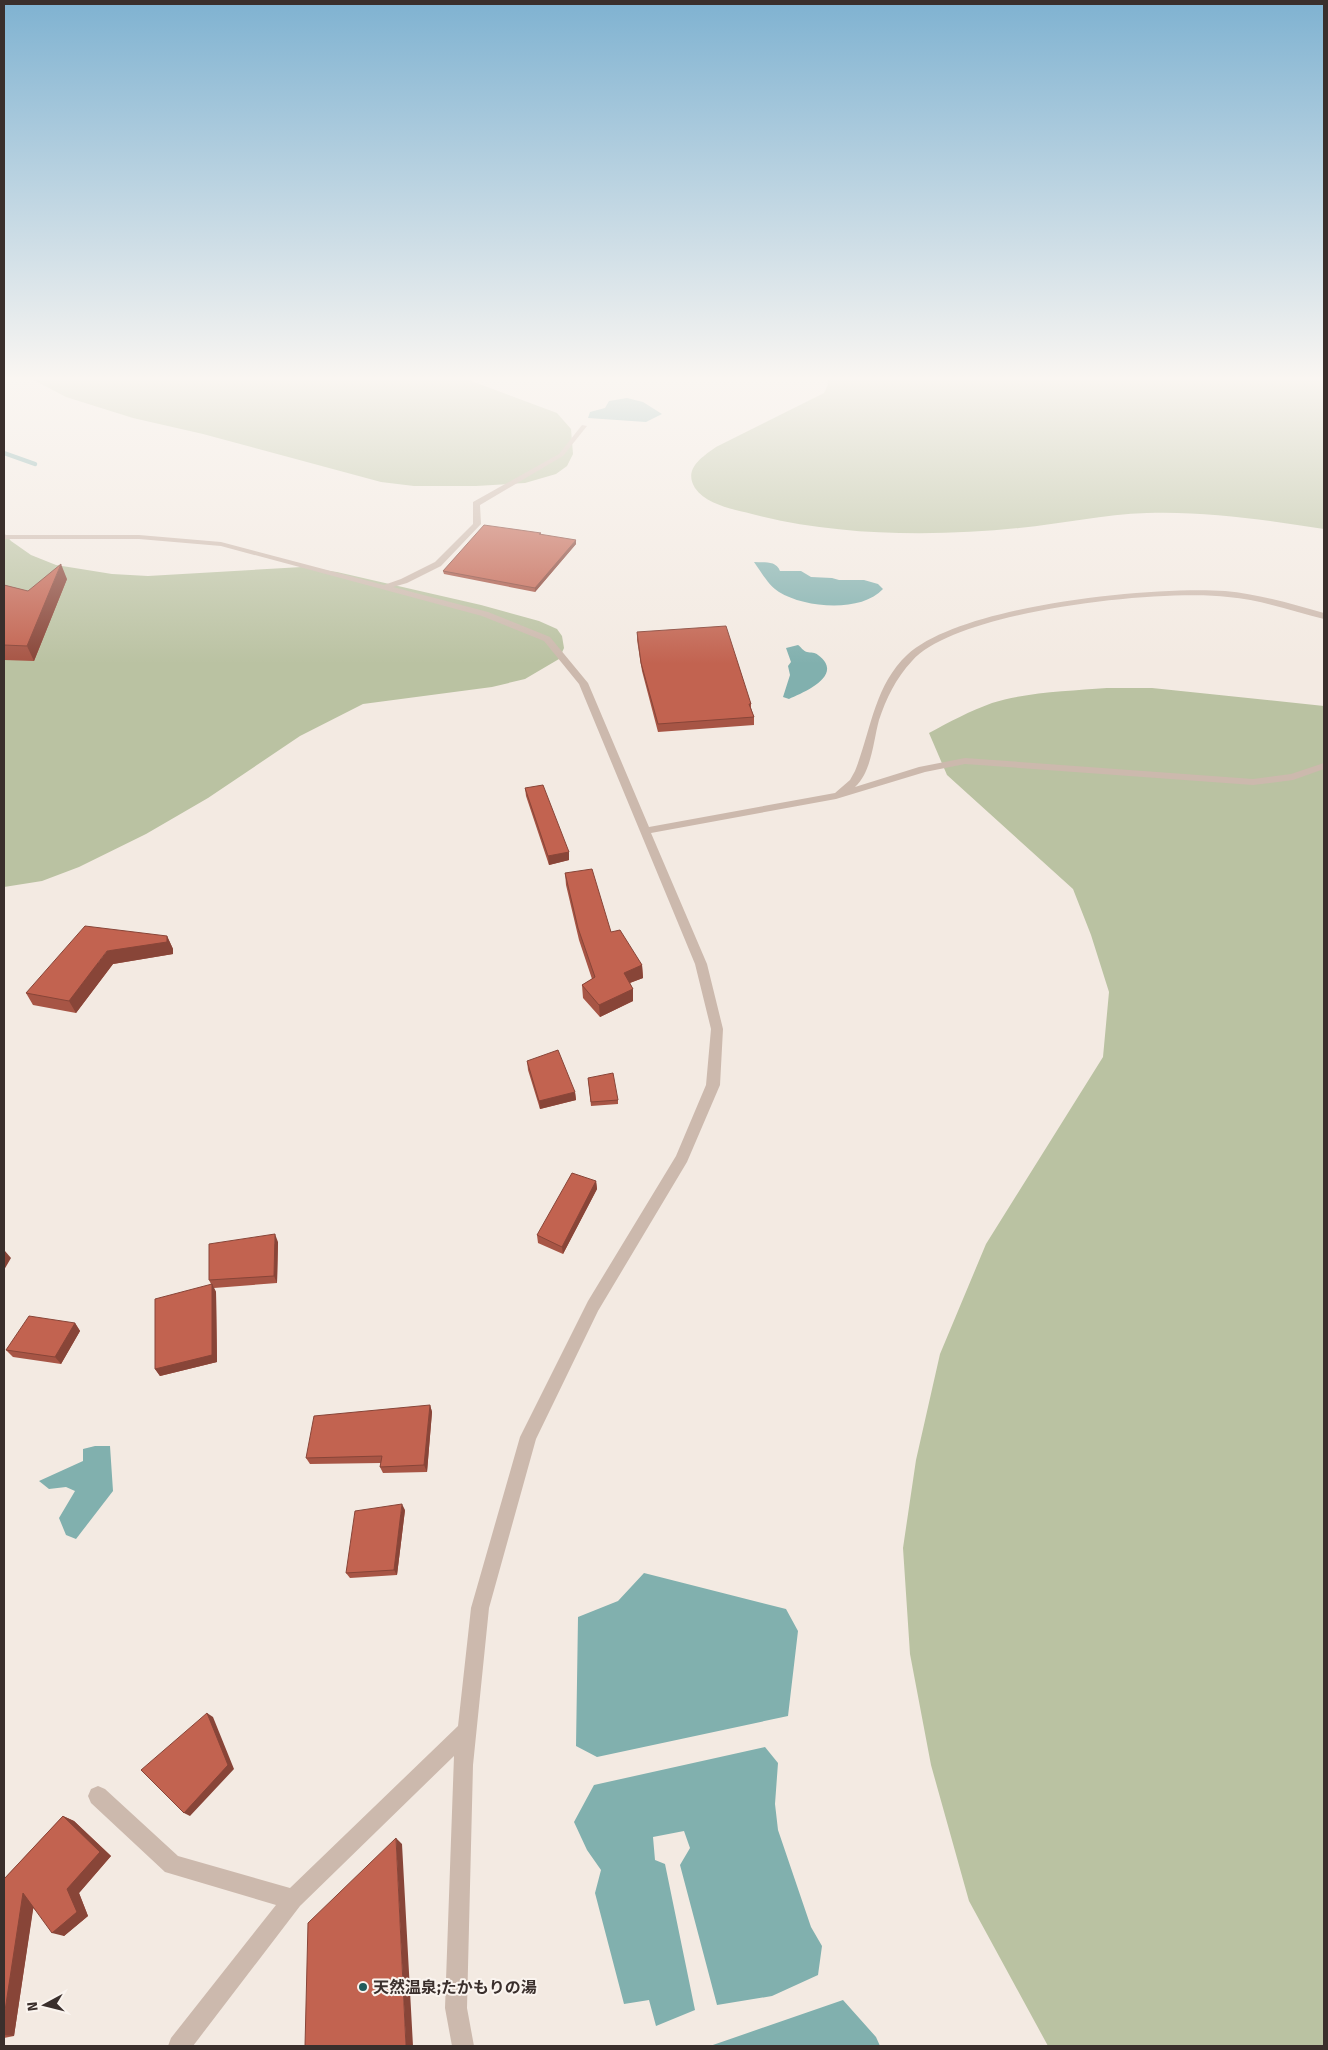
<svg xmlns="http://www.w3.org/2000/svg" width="1328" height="2050" viewBox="0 0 1328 2050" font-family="'Fira Sans','Noto Sans JP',sans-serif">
  <rect width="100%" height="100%" fill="#f3eae2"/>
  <path fill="#bac2a2" d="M28,377h433l96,36 14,16 2,25 -6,12 -11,8 -31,9 -49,3h-62l-33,-4 -178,-48 -70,-16 -67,-21z
    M827,377h497v152c-57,-9 -118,-18 -177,-16 -43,1 -85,11 -128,15 -85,9 -184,8 -267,-14 -19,-5 -45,-9 -57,-26 -12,-19 7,-31 21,-41l108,-54 4,-8z
    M4,533l7,8 20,14 25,10 56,9 36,2 154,-9 35,5 144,33 58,16 18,8 5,7 2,12 -5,11 -34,20 -33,8 -129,17 -63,32 -92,62 -62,36 -67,33 -37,14 -38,6z
    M1107,688h45l172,18v1340h-276l-79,-145 -38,-136 -21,-111 -7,-106 13,-88 24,-106 46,-110 117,-187 6,-65 -18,-57 -18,-46 -126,-114 -18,-42c20,-11 41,-22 63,-30 35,-11 78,-12 115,-15z"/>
  <path fill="#81b0ae" d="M627,398l16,4 19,12 -16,8 -58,-4 2,-6 15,-4 4,-7z
    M754,562c10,1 22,-2 26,9h21l10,6 21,1 7,2h25l14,4 5,5c-22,24 -78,19 -104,3 -10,-6 -18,-20 -25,-30z
    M798,645c3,2 5,6 9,7 4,1 8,0 11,3 27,20 -13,37 -29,44l-6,-2 7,-22 -2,-9 3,-4 -5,-14z
    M95,1446h15l3,45 -37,48 -10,-4 -7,-17 16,-27 -9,-4 -17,2 -10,-8 44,-20v-12z
    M644,1573l142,36 12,22 -10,85 -191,41 -21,-11 2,-129 40,-16z
    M765,1747l13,16 -3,41 3,26 33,97 11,19 -4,29 -46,21 -55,9 -37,-140 10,-17 -6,-17 -31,6 2,23 10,4 30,146 -39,16 -7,-26 -25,4 -29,-111 6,-23 -14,-20 -13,-28 20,-37z
    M843,2000l33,37 4,9h-170z"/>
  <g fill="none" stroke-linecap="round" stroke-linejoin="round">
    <path stroke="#81b0ae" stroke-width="4.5" d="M4,453l31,11"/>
    <path fill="#ccb9ad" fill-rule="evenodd" d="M582,425l5,1 -24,30 -83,49 1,19 -40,42 -34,17 -14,4 95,25 62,25 38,46 61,144 186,-34 15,-13 5,-9c16,-40 19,-85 52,-116 54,-50 244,-69 318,-64 34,3 67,13 99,22v6c-32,-8 -62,-19 -96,-22 -67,-8 -271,13 -316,64 -16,17 -26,38 -33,59 -6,22 -7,51 -24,67l64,-20 46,-9 288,21 38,-5 33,-11v6l-31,11 -40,5 -288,-21 -40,8 -89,27 -185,34 56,131 16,65 -3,56 -33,77 -89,149 -62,128 -47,169 -16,157 -6,243 7,38h-22l-7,-38 9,-252 -154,150 -107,140h-25l3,-8 105,-133 -111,-33 -74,-69 -3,-7 3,-7 7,-3 7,3 73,67 112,32 168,-162 13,-118 49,-171 68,-136 88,-145 30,-71 5,-56 -16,-65 -116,-280 -35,-43 -62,-25 -261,-70 -82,-7h-135v-4h135l82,7 163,43 17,-6 34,-17 38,-38v-22l86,-48z"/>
  </g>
  <path fill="#a75545" d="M541,533v2l35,9 -41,48 -91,-18 -1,-3z
    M67,579l-33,82 -30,-1v-75l24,6z
    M637,632l114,72v4l3,9v8l-96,7 -16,-61 -5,-31z
    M525,788l44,64v8l-20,5 -23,-69z
    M565,873l46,59 31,33 1,13 -13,5 3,6v12l-33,16 -17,-19 -1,-13 10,-6 -13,-39 -13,-55z
    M167,936l6,13v5l-60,10 -37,49 -43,-8 -7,-12z
    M527,1061l48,31 1,8 -36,9 -12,-39z
    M588,1078l30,22v4l-27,2z
    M596,1181l1,8 -34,65 -25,-11 -1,-8z
    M278,1242l-1,41 -63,5 2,4 1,70 -57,14 -5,-7 56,-85 -2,-4z
    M75,1323l5,8 -19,33 -48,-7 -7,-7z
    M430,1405l2,7 -5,60 -44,1 -3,-6 1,-4 -71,1 -4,-6z
    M405,1510l-8,65 -47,3 -4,-5z
    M63,1816l11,5 37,35 -32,37 9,23 -24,20 -31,-28 -19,128 -10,2v-159z"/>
  <path fill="#884538" d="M576,540v4l-41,48v-4z
    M61,564l6,15 -33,82 -7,-15z
    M569,852v8l-20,5 -1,-9z
    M167,936l6,13v5l-60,10 -37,49 -7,-12 38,-50z
    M642,965l1,13 -19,7v-12z
    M633,989v12l-33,16 -1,-12z
    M575,1092l1,8 -36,9 -1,-8z
    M596,1181l1,8 -34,65 -1,-7z
    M275,1234l3,8 -1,41 -3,-7z
    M5,1251l6,7 -7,12v-18z
    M212,1284l4,8 1,70 -57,14 -5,-7z
    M75,1323l5,8 -19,33 -6,-7z
    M430,1405l2,7 -5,60 -3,-7z
    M402,1504l3,6 -8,65 -3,-5z
    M207,1713l6,4 21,52 -44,47 -6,-3z
    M63,1816l11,5 37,35 -32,37 9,23 -24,20 -12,-3 15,-44z
    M396,1838l6,6 11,202h-7z
    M23,1893l12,4 -21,139 -10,-1v-18z"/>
  <path fill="#c26350" stroke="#884538" d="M484,525l57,8 -2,1 37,6 -41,48 -92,-17z
    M61,564l-34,82 -23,-1v-60l24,6z
    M726,626l25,78h-2l5,13 -96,7 -17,-61 -4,-31z
    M543,785l26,67 -21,4 -23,-68z
    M592,869l19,63 9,-2 22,35 -18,8 9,16 -34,16 -17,-20 13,-8 -17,-49 -13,-55z
    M85,926l82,10v6l-60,9 -38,50 -43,-8z
    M558,1050l17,42 -36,9 -12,-40z
    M613,1073l5,27 -27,2 -3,-24z
    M572,1173l24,8 -34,66 -25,-12z
    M275,1234l-1,42 -65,4v-36z
    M212,1284v71l-57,14v-70z
    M29,1316l46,7 -20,34 -49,-7z
    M430,1405l-6,60 -44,2 2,-11 -76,2 8,-42z
    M402,1504l-8,66 -48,3 9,-62z
    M207,1713l21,52 -44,48 -43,-43z
    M63,1816l37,36 -33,37 10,23 -25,21 -29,-40 -19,124v-138z
    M396,1838l10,208h-101l3,-123z"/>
  <linearGradient id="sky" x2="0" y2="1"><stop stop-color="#7fb2d1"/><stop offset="0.57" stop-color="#faf6f2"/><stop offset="1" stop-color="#faf6f2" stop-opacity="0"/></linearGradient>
  <rect width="1328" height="664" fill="url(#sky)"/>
  <circle fill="#225b5b" stroke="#faf4ef" stroke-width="2" cx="363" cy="1987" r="5"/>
  <g text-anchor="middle" stroke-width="4" stroke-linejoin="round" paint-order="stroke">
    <g font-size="16" font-weight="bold" fill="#3a2f2c" stroke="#faf4ef" text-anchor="start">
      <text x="373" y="1993">天然温泉;たかもりの湯</text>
    </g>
  </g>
  <rect width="1328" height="2050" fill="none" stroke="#3a2f2c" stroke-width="10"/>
  <g transform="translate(45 2005) rotate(263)" stroke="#faf4ef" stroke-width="4" paint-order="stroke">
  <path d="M0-4L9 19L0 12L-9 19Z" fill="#3a2f2c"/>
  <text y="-8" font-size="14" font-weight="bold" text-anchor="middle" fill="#3a2f2c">N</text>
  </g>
</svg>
